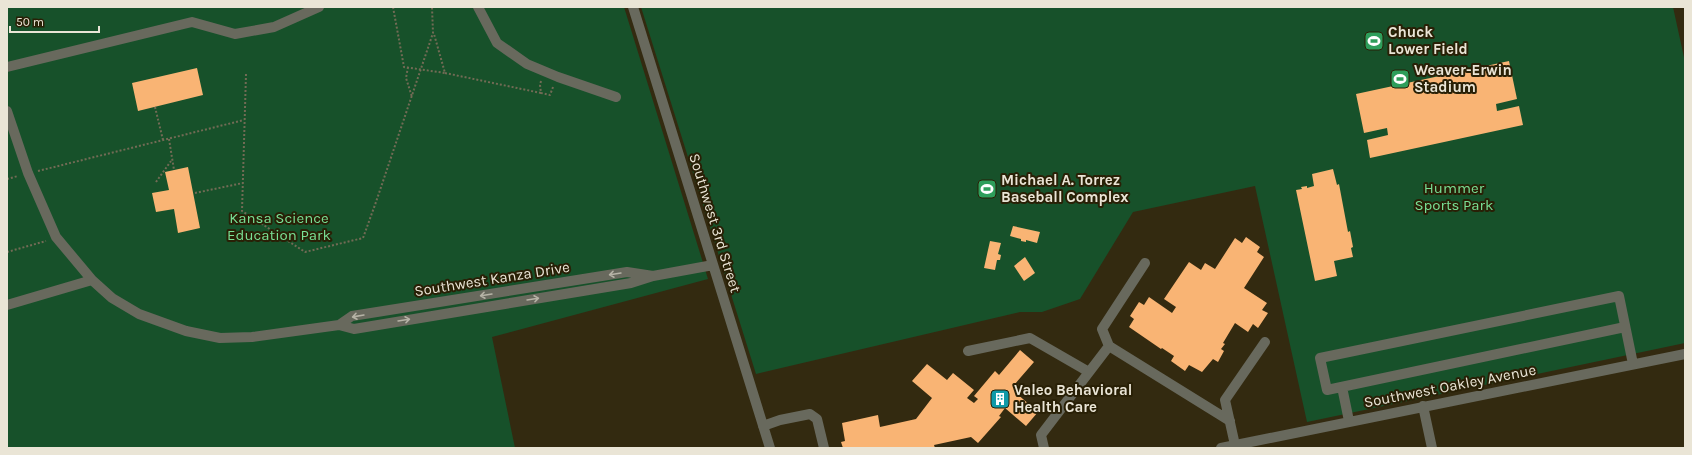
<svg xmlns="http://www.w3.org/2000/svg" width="1692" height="455" viewBox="0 0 1692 455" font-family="Karla,sans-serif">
  <rect width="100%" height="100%" fill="#332a10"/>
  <path fill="#17512a" d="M7,7h617l84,272 -216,58 23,111h-508z
    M641,7h1032l12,55v281l-378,79 -52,-236 -122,26 -53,87 -38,13h-22l-264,62z"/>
  <path fill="#f9b474" d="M1509,61l8,38 -21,5 1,7 22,-5 4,19 -153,33 -3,-18 21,-5 -1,-7 -23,5 -8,-39z
    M197,68l6,27 -65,16 -6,-28z
    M188,167l12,61 -22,5 -4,-24 -18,3 -4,-19 17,-3 -4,-18z
    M1333,169l4,16 2,-1 9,48 2,-1 3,16 -2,1 2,9 -19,4 3,15 -22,5 -19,-91 6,-1 -1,-2 6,-1v2l7,-2 -2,-12z
    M1013,226l27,6 -3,11 -11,-3v2l-5,-1v-2l-11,-3z
    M1246,237l14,10 -3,5 7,5 -20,31 23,15 -5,7 6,3 -10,15 -5,-4 -5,8 -13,-9 -12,20 2,1 -4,5 3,2 -6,11 -5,-3 -11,13 -13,-7 -4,6 -14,-10 3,-5 -12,-8 -1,1 -32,-22 5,-8 -4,-3 9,-14 5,3 5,-8 23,16 4,-6 -12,-8 25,-37 12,8 4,-7 10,6 20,-31 7,5z
    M990,241l11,2 -3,11 3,1 -1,5h-3l-2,10 -11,-2z
    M1025,257l10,16 -11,8 -10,-15z
    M1020,350l14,12 -19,22h3l1,9h-3l22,19 -12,14 -21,-18 -6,8 2,1 -23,26 -7,-6 -37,8 1,3h-92l-2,-6 4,-1 -3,-18 36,-8 2,12 36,-8 16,-21 -20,-17 15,-17 20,16 6,-7 21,17 -7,8 7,5 4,-4 -4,-3 21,-25 4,4z"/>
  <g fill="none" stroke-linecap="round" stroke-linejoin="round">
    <path stroke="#726b55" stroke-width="2" stroke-dasharray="2 2" stroke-linecap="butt" d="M393,7l11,60 41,6 -11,-39
      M408,67l-2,11 6,19
      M445,73l96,20
      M246,74l-4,137 63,41 58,-14 13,-36 57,-169 -1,-26
      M541,81l-1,4 1,8 9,2 3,-8
      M155,107l8,33
      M169,139l5,31
      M38,171l206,-51
      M7,179l11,-3
      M156,182l15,-21
      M195,193l48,-10
      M7,252l39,-11"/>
    <path stroke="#68695d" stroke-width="10" d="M478,7l19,36 30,21 31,13 58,20
      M633,7l137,441
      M7,67l185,-45 43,12 39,-7 45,-20
      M7,111l21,62 28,64 36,43 20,18 27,16 47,17 34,7 32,-1 87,-12 13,-9 275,-44 26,4
      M1145,263l-43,66 7,17 121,75
      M7,305l85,-25
      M339,325l15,4 277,-46 22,-7 60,-11
      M1625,327l-298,63 -7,-32 299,-62 14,68
      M968,351l62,-13 59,34
      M1342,387l7,34
      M1423,406l9,42
      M763,426l17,-6 30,-6 7,5 7,29
      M1235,445l-10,-45 40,-58
      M1044,448l-3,-13 68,-89
      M1221,448l464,-94"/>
  </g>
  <defs><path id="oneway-shaft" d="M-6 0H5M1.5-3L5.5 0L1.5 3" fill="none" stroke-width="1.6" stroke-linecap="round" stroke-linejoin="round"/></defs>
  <g stroke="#b6b3a6">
    <use href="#oneway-shaft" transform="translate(615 274) rotate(171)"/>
    <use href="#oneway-shaft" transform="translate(486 295) rotate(171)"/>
    <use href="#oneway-shaft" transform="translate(533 299) rotate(-9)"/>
    <use href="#oneway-shaft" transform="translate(358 316) rotate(170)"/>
    <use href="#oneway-shaft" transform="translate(404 320) rotate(-9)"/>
  </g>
  <defs>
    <symbol id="stadium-square" viewBox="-11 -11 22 22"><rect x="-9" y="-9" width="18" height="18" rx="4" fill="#2e9e5b" stroke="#292006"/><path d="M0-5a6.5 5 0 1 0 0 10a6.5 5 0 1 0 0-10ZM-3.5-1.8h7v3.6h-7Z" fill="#fff"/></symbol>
    <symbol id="building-square" viewBox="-11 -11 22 22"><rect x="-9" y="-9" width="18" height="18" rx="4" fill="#0f9aa8" stroke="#292006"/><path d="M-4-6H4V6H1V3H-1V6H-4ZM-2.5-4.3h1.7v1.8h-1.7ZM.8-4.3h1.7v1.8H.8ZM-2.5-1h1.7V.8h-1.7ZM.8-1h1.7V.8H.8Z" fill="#fff"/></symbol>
  </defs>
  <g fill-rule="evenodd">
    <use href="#stadium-square" x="1363" y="30" width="22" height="22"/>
    <use href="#stadium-square" x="1389" y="68" width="22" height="22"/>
    <use href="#stadium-square" x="976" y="178" width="22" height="22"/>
    <use href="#building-square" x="989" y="388" width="22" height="22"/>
  </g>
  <g text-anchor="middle" stroke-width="4" stroke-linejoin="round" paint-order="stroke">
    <g font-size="15" font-weight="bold" fill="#eae5d6" stroke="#292006" text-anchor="start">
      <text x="1388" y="37">Chuck<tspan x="1388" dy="17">Lower Field</tspan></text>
      <text x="1414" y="75">Weaver-Erwin<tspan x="1414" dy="17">Stadium</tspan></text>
      <text x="1001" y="185">Michael A. Torrez<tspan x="1001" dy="17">Baseball Complex</tspan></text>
      <text x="1014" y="395">Valeo Behavioral<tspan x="1014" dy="17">Health Care</tspan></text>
    </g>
    <g font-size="15" fill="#79e095" stroke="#292006">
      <text x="1454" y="193">Hummer<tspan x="1454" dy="17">Sports Park</tspan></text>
      <text x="279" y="223">Kansa Science<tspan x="279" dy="17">Education Park</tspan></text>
    </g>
    <g font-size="15" fill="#eae5d6" stroke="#292006">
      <text transform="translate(715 223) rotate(73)" y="5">Southwest 3rd Street</text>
      <text transform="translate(492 279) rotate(-9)" y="5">Southwest Kanza Drive</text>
      <text transform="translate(1450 386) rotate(-11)" y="5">Southwest Oakley Avenue</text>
    </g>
  </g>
  <rect width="1692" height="455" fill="none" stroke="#eae5d6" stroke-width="16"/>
  <path d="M10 26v6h89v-6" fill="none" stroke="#eae5d6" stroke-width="2"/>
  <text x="16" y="26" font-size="12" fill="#eae5d6" stroke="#292006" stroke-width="3" paint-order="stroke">50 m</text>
</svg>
